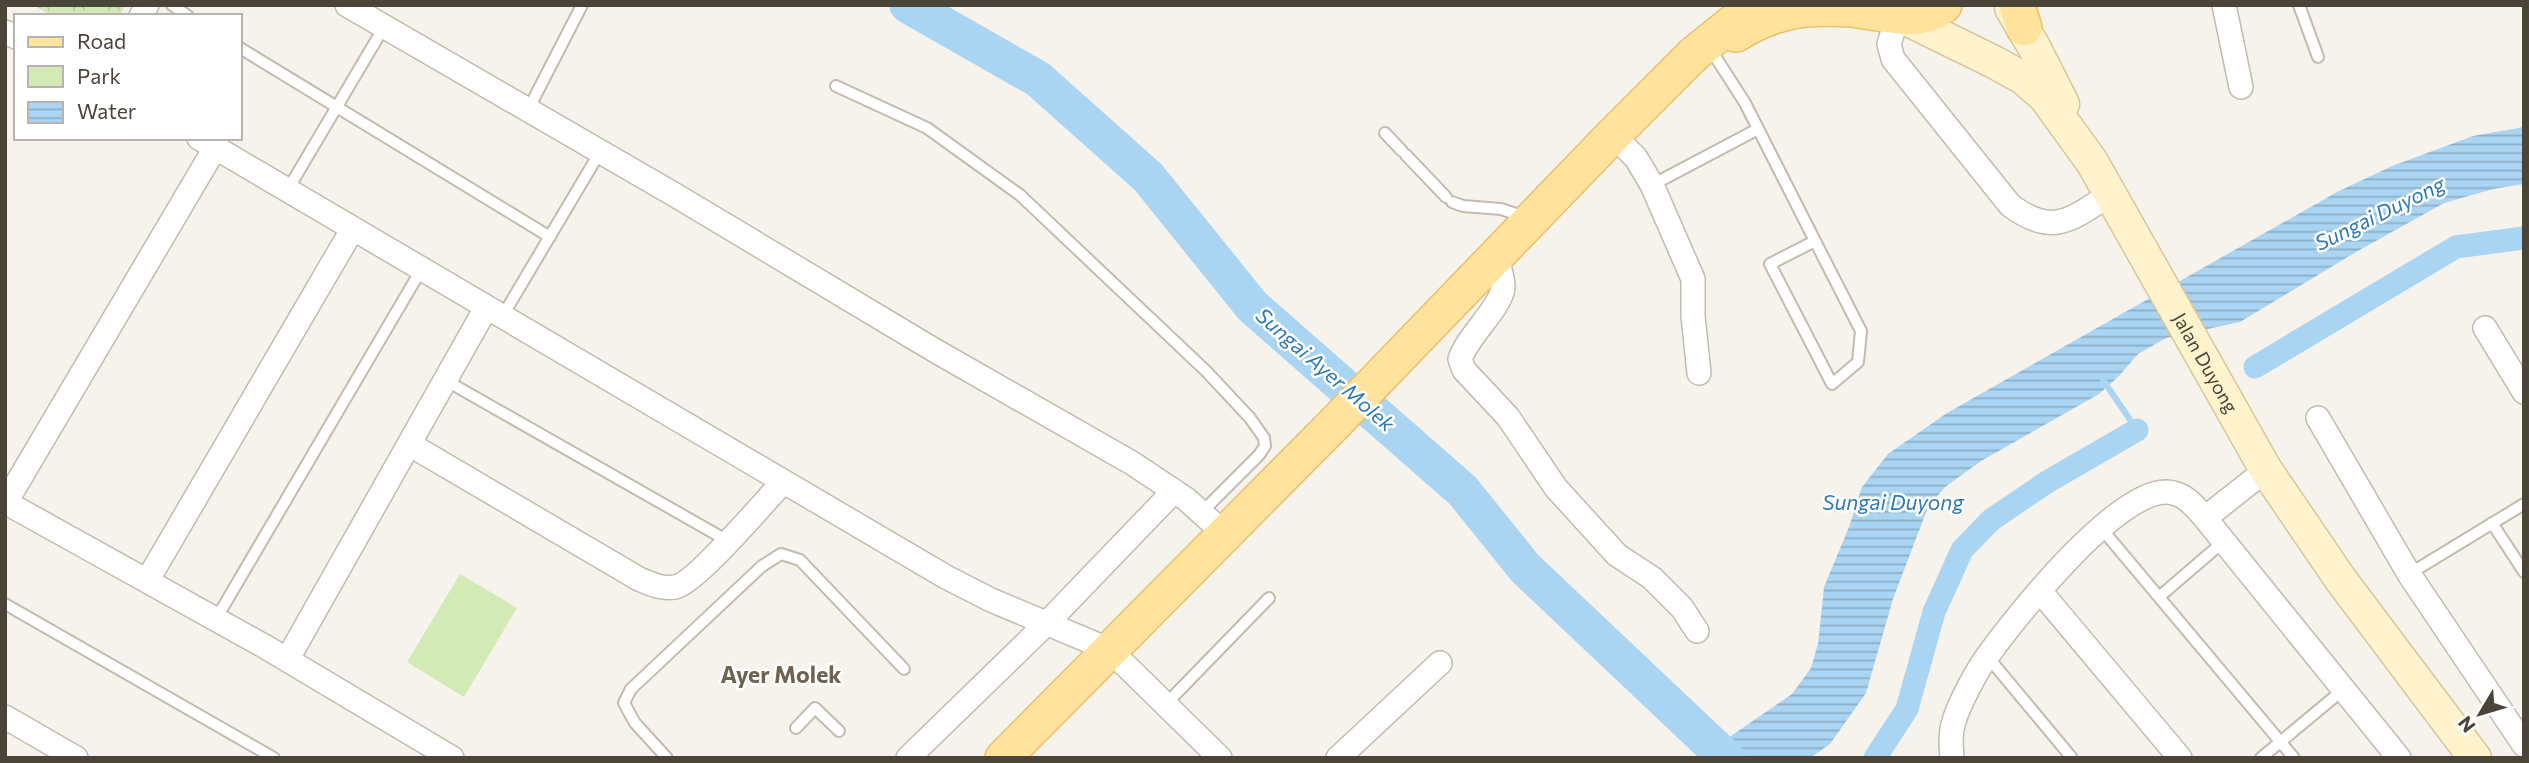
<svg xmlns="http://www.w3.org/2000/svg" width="2529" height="763" viewBox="0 0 2529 763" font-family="Commissioner,sans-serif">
  <defs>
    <pattern id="forest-crowns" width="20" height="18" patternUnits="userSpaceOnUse" patternTransform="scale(1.75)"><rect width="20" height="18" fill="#d2eab5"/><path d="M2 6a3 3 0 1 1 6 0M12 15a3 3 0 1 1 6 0" fill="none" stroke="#b6ca9c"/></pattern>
    <pattern id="water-rules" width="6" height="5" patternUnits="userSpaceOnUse" patternTransform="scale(1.75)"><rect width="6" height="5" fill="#a9d4f2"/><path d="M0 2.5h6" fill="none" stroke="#8caec5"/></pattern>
  </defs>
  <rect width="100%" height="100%" fill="#f6f3ec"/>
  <path fill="#d2eab5" d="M460,574l57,34 -53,89 -57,-35z"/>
  <path fill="url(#forest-crowns)" d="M34,5h92l-7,11h-68z"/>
  <path fill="url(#water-rules)" d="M2524,127v57l-31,5 -49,14 -88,49 -116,70 -74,16 -28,16 -19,22 -20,18 -118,67 -36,26 -17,20 -35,92 -27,94 -36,51 -20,14h-111l93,-64 19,-26 7,-24 6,-57 25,-60 13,-40 26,-33 59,-41 390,-221 55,-26 81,-30z"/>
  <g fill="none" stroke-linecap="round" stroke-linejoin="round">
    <path stroke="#a9d4f2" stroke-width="6" d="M2103,380l34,50"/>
    <path stroke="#a9d4f2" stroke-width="23" d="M2255,367l201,-120 68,-9
      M1875,758l32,-49 27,-97 28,-62 29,-30 56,-38 90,-52"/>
    <path stroke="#a9d4f2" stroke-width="37" d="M908,5l130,74 110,98 104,129 211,185 62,77 201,190"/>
    <defs>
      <path id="service" d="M172,5l16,11
        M2299,5l19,52
        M240,48l310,189
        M1711,50l34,53 70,138 -45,23 62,120 26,-22 3,-31 -46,-90
        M836,86l91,42 93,67 186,176 44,47 14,20 1,8 -6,9 -58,58
        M528,110l54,-105
        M1385,133l17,18
        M1406,155l40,42
        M1652,185l106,-56
        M287,191l97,-164
        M1452,202l11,4 38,3 24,8
        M502,317l98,-165
        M445,380l283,161
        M2492,523l32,49
        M2101,528l193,230
        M2409,574l115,-70
        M2159,597l64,-55
        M5,604l269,154
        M216,619l205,-349
        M1987,656l85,102
        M1166,704l103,-106
        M796,728l19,-20 24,23
        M667,758l-32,-35 -11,-20 7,-14 131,-123 19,-12 19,6 104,109
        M2261,758l83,-69"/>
      <path id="minor" d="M347,5l328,190 259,155 198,113 54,36 39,35
        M2224,5l17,82
        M1898,15l-9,29 4,15 117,146c42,32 61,15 100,-11
        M141,16l6,-11
        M5,32l11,5
        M1613,135l23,23 16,27 41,94v37l6,57
        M199,138l747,439 45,23 119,50 110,108
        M1496,256c2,9 8,23 7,32 -3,21 -35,47 -43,71l4,11 44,47 48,71 61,67 35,23 30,30 15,23
        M2485,328l39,64
        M2318,418l91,156 115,171
        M409,444l230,135c12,5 22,10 36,8 20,-3 90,-86 108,-105
        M5,502l259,144 188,112
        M6,502l209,-354
        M2205,518l194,240
        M147,581l205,-351
        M2040,591l140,167
        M287,660l199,-352
        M5,717l71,41
        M908,758l139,-135 127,-132
        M1338,758l102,-95
        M1952,758c-1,-13 -2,-25 2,-37 5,-17 24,-53 35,-67 28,-39 128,-164 178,-162 18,1 27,14 38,26l61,-48"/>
      <g id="secondary">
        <path d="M2011,8l23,39 29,57"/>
        <path id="s1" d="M1898,15l96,47 29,16 22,19 47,65 174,308 75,110 134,178"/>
      </g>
      <path id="primary" d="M2017,5l7,23
        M1736,34c21,-13 46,-23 71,-25 14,-1 29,-1 43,0 28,2 70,18 94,-4
        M1003,758l335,-338 275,-285 81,-81 61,-49"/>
    </defs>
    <use href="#service" stroke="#c2bbae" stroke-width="14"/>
    <use href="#minor" stroke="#c2bbae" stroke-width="26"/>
    <use href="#secondary" stroke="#d6c79b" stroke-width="35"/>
    <use href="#primary" stroke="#e6c16a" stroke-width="38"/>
    <use href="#service" stroke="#fff" stroke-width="10"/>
    <use href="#minor" stroke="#fff" stroke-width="23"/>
    <use href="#secondary" stroke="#fff3cd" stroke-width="32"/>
    <use href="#primary" stroke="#ffe39c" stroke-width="35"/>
  </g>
  <g text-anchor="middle" stroke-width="5" stroke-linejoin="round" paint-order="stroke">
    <g font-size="19" fill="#4b4439" stroke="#fff">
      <text dy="7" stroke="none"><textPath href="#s1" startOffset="480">Jalan Duyong</textPath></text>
    </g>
    <g font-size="21" font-style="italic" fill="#2e7ab2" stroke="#fff">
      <text transform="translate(2380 214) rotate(-26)" y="7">Sungai Duyong</text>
      <text transform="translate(1325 370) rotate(41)" y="7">Sungai Ayer Molek</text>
      <text x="1893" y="510">Sungai Duyong</text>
    </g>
    <g font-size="23" font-weight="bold" fill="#6e6250" stroke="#fff">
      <text x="781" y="683">Ayer Molek</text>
    </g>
  </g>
  <rect width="2529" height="763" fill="none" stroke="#4b4439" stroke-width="14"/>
  <rect x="14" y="14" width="228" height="126" fill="#ffffff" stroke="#b7b4b0" stroke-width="2"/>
  <rect x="28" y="37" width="35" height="10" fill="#ffe39c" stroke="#b7b4b0" stroke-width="2"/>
  <text x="77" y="49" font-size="21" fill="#4b4439">Road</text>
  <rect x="28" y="66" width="35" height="21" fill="#d2eab5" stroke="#b7b4b0" stroke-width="2"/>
  <text x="77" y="84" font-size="21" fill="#4b4439">Park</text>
  <rect x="28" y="102" width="35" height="21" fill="url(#water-rules)" stroke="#b7b4b0" stroke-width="2"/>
  <text x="77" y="119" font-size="21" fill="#4b4439">Water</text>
  <g transform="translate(2480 714) rotate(232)" stroke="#ffffff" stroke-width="5" paint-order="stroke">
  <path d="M0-5L12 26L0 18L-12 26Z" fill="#4b4439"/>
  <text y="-10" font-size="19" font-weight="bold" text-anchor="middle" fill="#4b4439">N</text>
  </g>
</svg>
